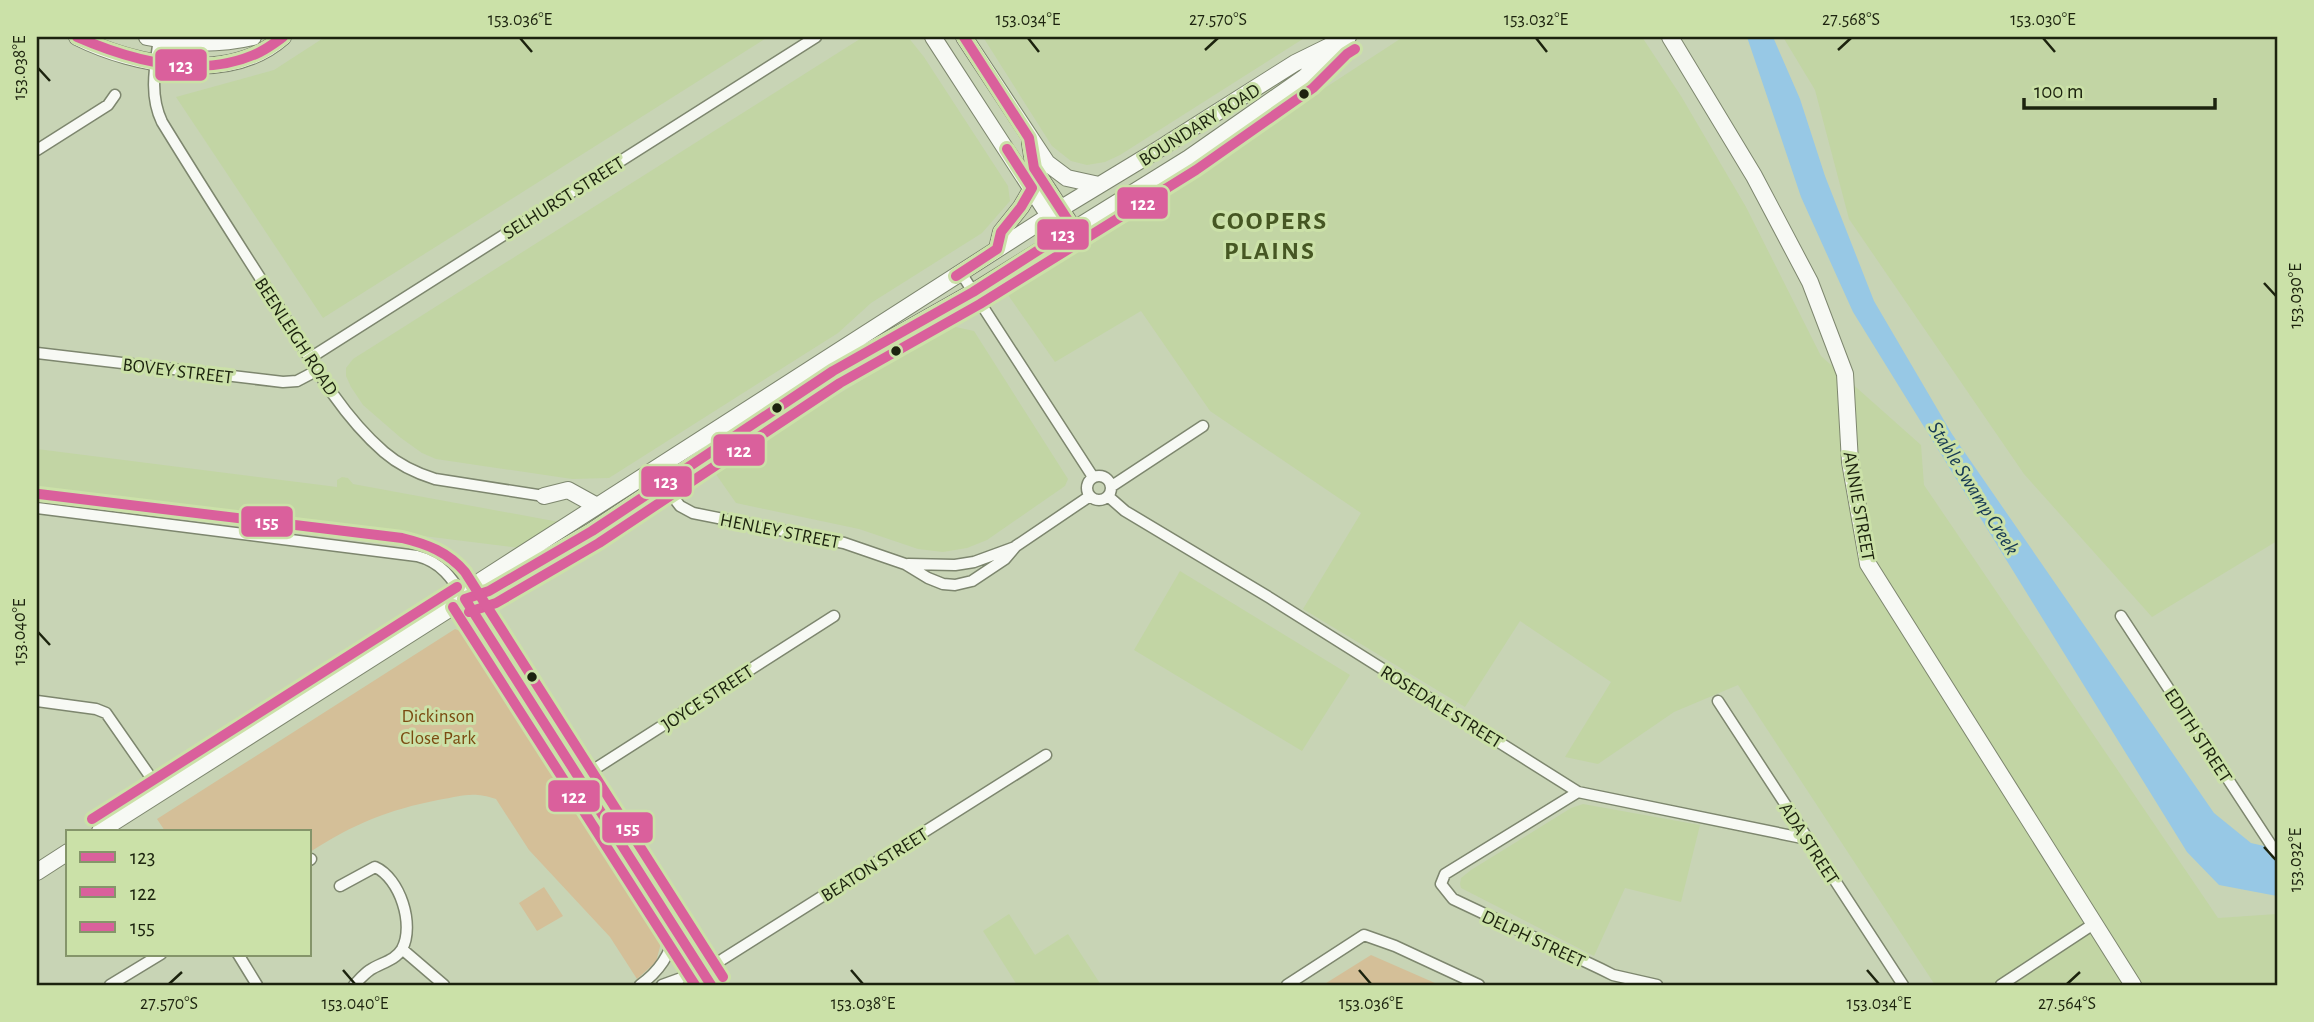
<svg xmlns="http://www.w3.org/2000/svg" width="2314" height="1022" viewBox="0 0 2314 1022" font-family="'Alegreya Sans',sans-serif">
  <rect width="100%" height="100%" fill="#c8d4b5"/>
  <path fill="#c2d5a4" d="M325,37h443l-445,281 -147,-221 98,-27z
    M863,37h45l16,20 84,129 2,15 -28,32 -111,70 -33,30 -229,145 -37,1 -136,-20 -14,-6 -21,-15 -38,-33 -12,-18 -5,-11v-8l7,-9z
    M983,37h323l-186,118 -15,7 -18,3 -16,-4 -19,-15z
    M1403,37h239l39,59 65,111 75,149 100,89 3,40 294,433 59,-4v71h-342l-197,-300 -64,27 -76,52 -33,-7 46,-75 -91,-61 -55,86 -162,-98 58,-96 -151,-102 -69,-100 -86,51 -47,-67z
    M1783,37h494v504l-125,76 -128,-143 -175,-255 -34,-129z
    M951,326l23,5 94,148 -3,7 -78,54 -20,8 -24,4 -25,-3 -59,-20 -123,-26 -23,-33z
    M37,449l300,38v-7l5,-3 6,1 5,6 206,38 -39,26 -483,-60z
    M1180,571l170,104 -48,76 -168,-101z
    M1583,804l117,21 -19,77 -56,-14 -31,68 -133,-68 -1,-4 1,-6 10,-8 100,-62z
    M1009,914l26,41 33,-21 33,51h-84l-34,-54z"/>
  <path fill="#d4bf98" d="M455,629l17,6 190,304 -6,23 -19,17 -27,-42 -81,-87 -33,-51c-24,-8 -34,-3 -58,1 -50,10 -85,24 -128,52v-21h-145l-8,-12z
    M544,887l19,29 -26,15 -18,-28z
    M1371,955l64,28 -4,2h-108z"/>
  <path fill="#97c8e5" d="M1747,37h26l27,62 25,77 49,125 78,133 262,379 37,30 26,6v47l-58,-11 -32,-33 -334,-540 -52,-115z"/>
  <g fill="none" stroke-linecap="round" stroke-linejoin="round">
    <defs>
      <path id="street" d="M159,39c-4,28 -10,56 3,83 38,62 77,123 116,184 31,51 60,106 106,146 15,13 32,21 51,27l109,17
        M37,150l71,-45 7,-10
        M961,273l132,204
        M37,353l246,29 14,-1 21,-11
        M310,358l506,-321
        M1087 488a12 12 0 1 1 24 0a12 12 0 1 1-24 0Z
        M664,485l16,21 13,7 151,30 61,21 23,14 15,6 12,1 17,-4 33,-22 11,-13 74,-50
        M1112,486l91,-60
        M1109,497l16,14 145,87 308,194 229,47
        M37,508l380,48c24,6 35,22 48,43
        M908,564l47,1 19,-3 41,-15
        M2121,616l156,238
        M37,701l59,8 10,4 55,79
        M1718,701l185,284
        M579,779l255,-163
        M1578,792l-133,82 -4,10 12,15 148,70 12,6 44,10
        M310,860l1,-1
        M340,886l35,-19c25,11 40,58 27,82 -7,12 -22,14 -32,21 -6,4 -11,10 -16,15
        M402,949l42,36
        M238,954l19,31
        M110,985l51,-31
        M640,985c20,-14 29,-30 37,-54
        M662,985l22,-8 19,-4
        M694,985l9,-12 20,-14 323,-204
        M1287,985l77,-50 31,11 84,39
        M2001,985l94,-62"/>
      <path id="secondary" d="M77,37c58,29 153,47 206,0
        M147,37c35,7 72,8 106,0
        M933,37l122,188
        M964,37l83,126 20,15 32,7
        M1670,37l84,139 56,106 35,92 5,88 18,102 265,421
        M1030,143l4,25 39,60
        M997,249l4,-17 20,-25 11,-19
        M544,496l24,-6 29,16
        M465,598l17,-18 578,-371 99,-60 136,-86 53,-26
        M465,599l246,386
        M100,831l365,-232 24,-8 103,-60 241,-160 140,-79 216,-134 116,-81 33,-34
        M37,872l31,-20"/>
    </defs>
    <use href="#street" stroke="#7d866e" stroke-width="13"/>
    <use href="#secondary" stroke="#7d866e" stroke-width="18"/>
    <use href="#street" stroke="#f7f9f4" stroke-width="10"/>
    <use href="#secondary" stroke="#f7f9f4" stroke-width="16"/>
    <defs>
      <path id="bus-1" d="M77,37c55,24 126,43 183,15 8,-4 16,-10 23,-15
        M956,276l41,-27 4,-17 20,-25 11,-19 -25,-39
        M465,599l24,-8 103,-60 241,-160 140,-79 100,-64 -39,-60 -5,-30 -65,-101
        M465,599l246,386"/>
      <path id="bus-2" d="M453,607l242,378
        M469,612l27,-9 103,-60 241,-160 140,-79 216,-134 117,-82 34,-34 8,-5"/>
      <path id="bus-3" d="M39,494l363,44c25,6 46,14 63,34l258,405
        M92,819l365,-232"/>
    </defs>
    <use href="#bus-1" stroke="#cbe1a8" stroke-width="16"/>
    <use href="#bus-2" stroke="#cbe1a8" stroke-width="16"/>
    <use href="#bus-3" stroke="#cbe1a8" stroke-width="16"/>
    <use href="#bus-1" stroke="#da609c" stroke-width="10"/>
    <use href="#bus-2" stroke="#da609c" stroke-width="10"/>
    <use href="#bus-3" stroke="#da609c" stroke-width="10"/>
  </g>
  <path fill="none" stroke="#1c230e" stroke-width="2.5" d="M520,38l12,14M1028,38l11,14M1536,38l11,14M2043,38l12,14M1205,50l13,-12M1838,50l13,-12M38,68l12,13M2264,283l12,13M38,632l12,13M2264,847l12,13M343,970l12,14M851,970l12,14M1359,970l12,14M1867,970l12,14M169,984l13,-12M2067,984l13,-12"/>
  <g fill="#1c230e" stroke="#cbe1a8" stroke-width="2.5">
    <circle cx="1304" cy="94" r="6"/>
    <circle cx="896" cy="351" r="6"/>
    <circle cx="777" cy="408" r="6"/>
    <circle cx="532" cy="677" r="6"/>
  </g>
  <g text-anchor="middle" stroke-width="6" stroke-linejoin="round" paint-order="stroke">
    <g font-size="19" fill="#1c230e" stroke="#cbe1a8">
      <text transform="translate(1199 124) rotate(-32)" y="7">BOUNDARY ROAD</text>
      <text transform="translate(563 197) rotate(-32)" y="7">SELHURST STREET</text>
      <text transform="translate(297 336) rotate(57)" y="7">BEENLEIGH ROAD</text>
      <text transform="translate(178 370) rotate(7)" y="7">BOVEY STREET</text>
      <text transform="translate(1860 506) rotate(80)" y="7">ANNIE STREET</text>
      <text transform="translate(780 530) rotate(11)" y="7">HENLEY STREET</text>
      <text transform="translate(707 697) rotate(-33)" y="7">JOYCE STREET</text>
      <text transform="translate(1442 706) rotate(32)" y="7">ROSEDALE STREET</text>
      <text transform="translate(2199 735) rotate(57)" y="7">EDITH STREET</text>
      <text transform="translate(1810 843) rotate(57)" y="7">ADA STREET</text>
      <text transform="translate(874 864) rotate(-32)" y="7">BEATON STREET</text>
      <text transform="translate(1534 938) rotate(25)" y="7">DELPH STREET</text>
    </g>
    <g font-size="19" fill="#7b4b11" stroke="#cbe1a8">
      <text x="438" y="722">Dickinson<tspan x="438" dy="22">Close Park</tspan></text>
    </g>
    <g font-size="21" font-style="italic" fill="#163954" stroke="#cbe1a8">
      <text transform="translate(1974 488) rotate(58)" y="7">Stable Swamp Creek</text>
    </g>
    <g font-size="26" font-weight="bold" letter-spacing="2" fill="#465723" stroke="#cbe1a8">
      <text x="1270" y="229">COOPERS<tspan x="1270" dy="30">PLAINS</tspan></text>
    </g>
  </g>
  <g stroke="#cbe1a8" stroke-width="2.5">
    <rect x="154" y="48" width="54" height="34" rx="7" fill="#da609c"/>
    <rect x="1116" y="186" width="53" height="34" rx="7" fill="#da609c"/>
    <rect x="1036" y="218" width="54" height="33" rx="7" fill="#da609c"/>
    <rect x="712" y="433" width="54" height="34" rx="7" fill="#da609c"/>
    <rect x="640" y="465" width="53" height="33" rx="7" fill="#da609c"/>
    <rect x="240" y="505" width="54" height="33" rx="7" fill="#da609c"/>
    <rect x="547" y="779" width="54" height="34" rx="7" fill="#da609c"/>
    <rect x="601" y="811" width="53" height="33" rx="7" fill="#da609c"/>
  </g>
  <g font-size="19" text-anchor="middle" font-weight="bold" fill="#fff">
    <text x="181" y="72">123</text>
    <text x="1143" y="210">122</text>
    <text x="1063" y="241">123</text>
    <text x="739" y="457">122</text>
    <text x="666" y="488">123</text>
    <text x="267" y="528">155</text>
    <text x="574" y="803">122</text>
    <text x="628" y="834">155</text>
  </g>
  <rect width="2314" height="1022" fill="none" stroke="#cbe1a8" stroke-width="77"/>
  <rect x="66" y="830" width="245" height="126" fill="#cbe1a8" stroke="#85956a" stroke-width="2"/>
  <rect x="80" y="852" width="35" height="10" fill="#da609c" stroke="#85956a" stroke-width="2"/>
  <text x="130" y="864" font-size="21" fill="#1c230e">123</text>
  <rect x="80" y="887" width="35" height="10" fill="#da609c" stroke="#85956a" stroke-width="2"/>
  <text x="130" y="900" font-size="21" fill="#1c230e">122</text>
  <rect x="80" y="922" width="35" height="10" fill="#da609c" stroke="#85956a" stroke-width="2"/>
  <text x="130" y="934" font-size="21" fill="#1c230e">155</text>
  <path d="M2024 98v10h191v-10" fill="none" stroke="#1c230e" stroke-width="3.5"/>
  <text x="2034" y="98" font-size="21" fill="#1c230e" stroke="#cbe1a8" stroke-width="5" paint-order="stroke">100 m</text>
  <rect x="38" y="38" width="2238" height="946" fill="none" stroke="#1c230e" stroke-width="2.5"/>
  <g font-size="18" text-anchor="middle" fill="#1c230e">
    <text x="520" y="25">153.036°E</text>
    <text x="1028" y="25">153.034°E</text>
    <text x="1218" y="25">27.570°S</text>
    <text x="1536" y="25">153.032°E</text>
    <text x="1851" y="25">27.568°S</text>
    <text x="2043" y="25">153.030°E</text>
    <text transform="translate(19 68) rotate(-90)" y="6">153.038°E</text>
    <text transform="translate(2295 296) rotate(-90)" y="6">153.030°E</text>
    <text transform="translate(19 632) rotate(-90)" y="6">153.040°E</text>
    <text transform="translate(2295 860) rotate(-90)" y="6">153.032°E</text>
    <text x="169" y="1009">27.570°S</text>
    <text x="355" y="1009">153.040°E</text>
    <text x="863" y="1009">153.038°E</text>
    <text x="1371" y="1009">153.036°E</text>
    <text x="1879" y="1009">153.034°E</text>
    <text x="2067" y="1009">27.564°S</text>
  </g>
</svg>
